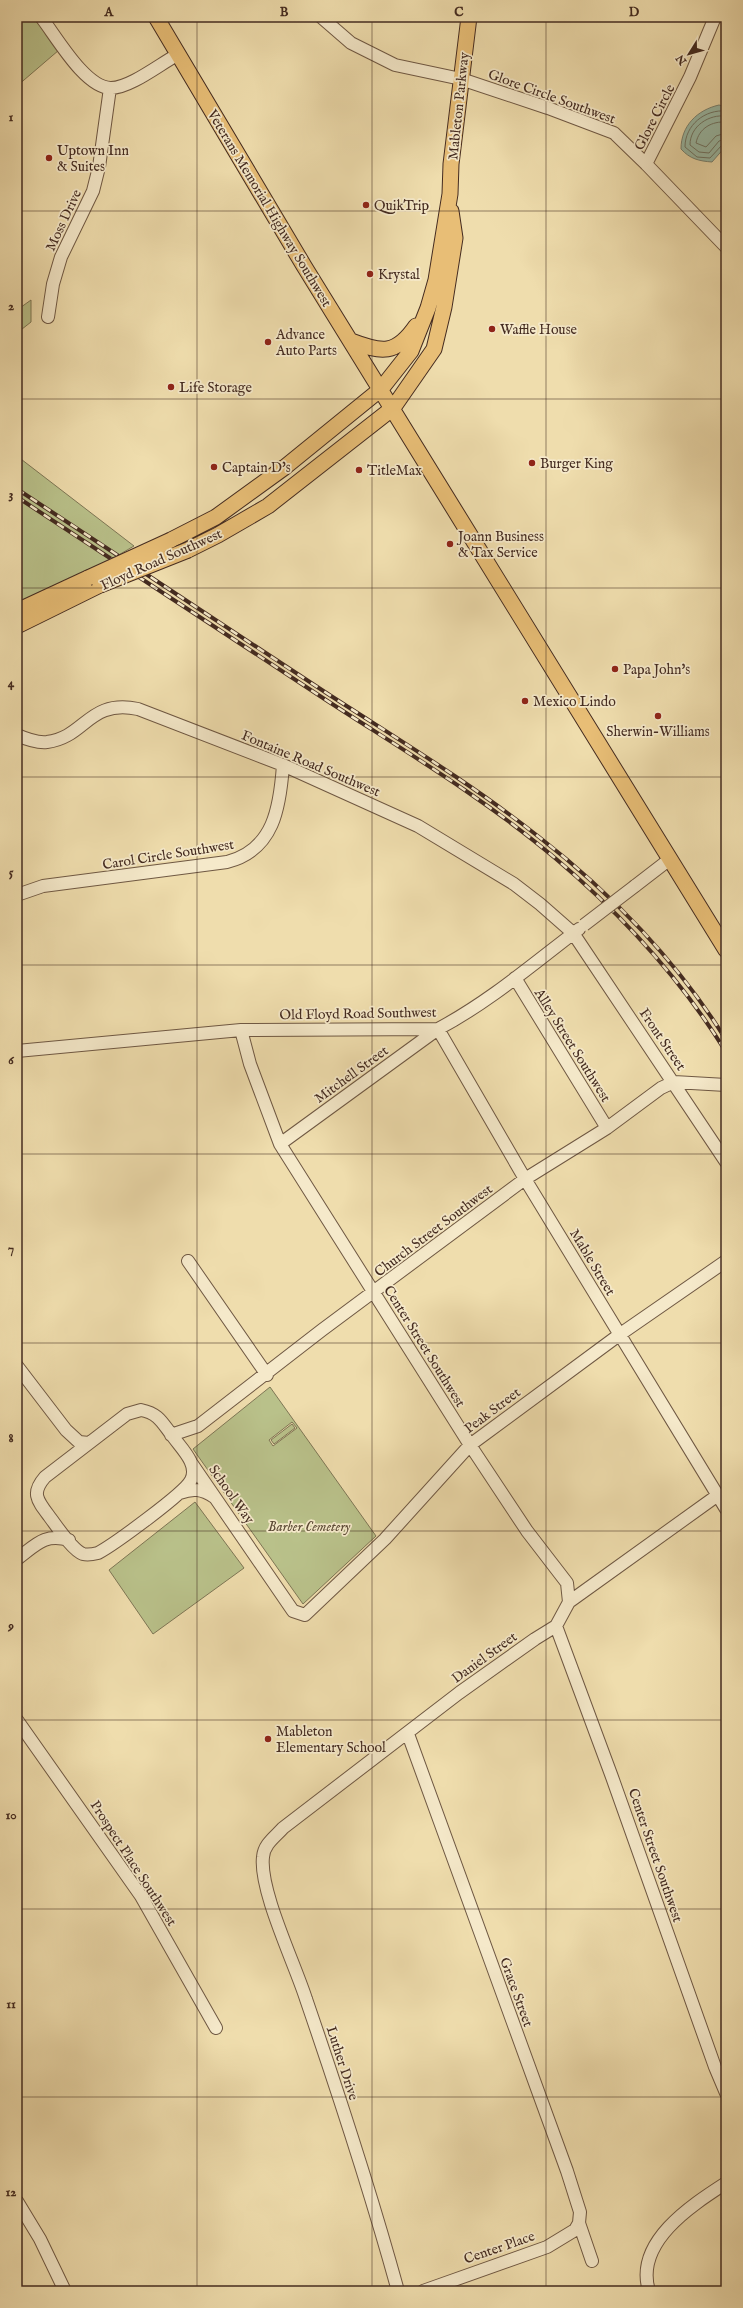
<svg xmlns="http://www.w3.org/2000/svg" width="743" height="2308" viewBox="0 0 743 2308" font-family="'IM FELL English',serif">
  <rect width="100%" height="100%" fill="#efddad"/>
  <filter id="stains"><feTurbulence type="fractalNoise" baseFrequency=".005" numOctaves="4"/><feColorMatrix values="0 0 0 0 .2 0 0 0 0 .09 0 0 0 0 .02 0 0 0 .5 -.17"/></filter>
  <radialGradient id="worn" r=".72"><stop offset=".6" stop-color="#630" stop-opacity="0"/><stop offset="1" stop-color="#630" stop-opacity=".3"/></radialGradient>
  <path fill="#b9c18a" stroke="#7e7655" fill-rule="evenodd" d="M17,17h16l26,33 -42,36z
    M31,300v22l-14,11v-23z
    M17,456l117,90 -48,28 -69,34z
    M270,1387l106,149 -73,68 -110,-155zM292,1422l5,6 -24,18 -4,-6z
    M292,1424l3,4 -21,16 -3,-4z
    M195,1502l49,66 -91,66 -44,-64z"/>
  <path fill="#9abca9" stroke="#788272" d="M719,105l7,2v39l-14,16c-13,-1 -22,-3 -31,-13 0,-23 16,-39 38,-44z"/>
  <g fill="none" stroke-linecap="round" stroke-linejoin="round">
    <path stroke="#6f7464" stroke-width="1" d="M726,111c-21,-2 -41,14 -41,36l12,10 13,1 12,-13 4,-1
      M726,116c-17,-2 -36,10 -36,29l9,7 10,1 10,-12 7,-2
      M726,122c-14,-1 -27,6 -30,21l10,4 10,-11 10,-3"/>
    <defs>
      <path id="minor" d="M41,17c15,19 44,71 70,71 19,0 49,-24 66,-33
        M321,17l30,26 44,22 66,14 87,29 66,25 32,31 80,83
        M646,164l44,-87 25,-60
        M48,317l5,-33 8,-27 32,-66 6,-24 11,-79
        M17,735c9,4 20,8 30,7 39,-5 41,-43 91,-33l145,56 135,61 96,58 26,20 33,29 153,229
        M635,886l35,-27
        M17,895l26,-9 184,-24c47,-12 53,-55 56,-97
        M515,978l92,150
        M241,1030l9,34 30,80 190,301 57,86 40,52 2,19
        M17,1051l224,-21 197,-1c51,-27 95,-65 141,-100
        M280,1144l158,-115 87,150 201,330
        M188,1261l79,114
        M17,1366l49,64 13,12 10,1
        M141,1410c19,4 21,13 33,28 8,11 25,27 17,42 -6,13 -78,65 -93,73 -4,1 -11,2 -15,1 -11,-4 -27,-29 -34,-38 -12,-16 -18,-23 -4,-39l82,-63z
        M171,1435l27,-9 124,-96 203,-151 82,-51 54,-40 13,-6 52,3
        M192,1464l101,147 12,4 80,-76 85,-94 149,-110 107,-74
        M180,1493c13,-5 22,-4 34,4
        M17,1559c19,-14 27,-26 52,-19
        M556,1626l56,151 103,290 11,26
        M17,1720l124,176 75,132
        M408,1734l159,437 13,41 -1,11 13,38
        M17,2201l23,38 25,52
        M398,2291c-27,-98 -59,-196 -92,-292 -11,-35 -47,-109 -43,-142 1,-13 12,-20 20,-29l176,-135 76,-54 21,-13 13,-24 149,-107
        M423,2291l124,-44 28,-17 4,-7
        M649,2291c-15,-49 43,-86 77,-108"/>
      <path id="major" d="M156,17l148,249 422,684
        M351,341c31,12 45,14 65,-15
        M171,540l45,-23 69,-50 96,-78 30,-38 17,-43 8,-28 14,-86 1,-30 18,-147
        M188,550l30,-15 50,-29 125,-98 41,-59 10,-42 11,-69 -4,-27
        M17,611l71,-33
        M17,626l83,-41"/>
    </defs>
    <use href="#minor" stroke="#6f5843" stroke-width="14"/>
    <use href="#major" stroke="#442b20" stroke-width="17"/>
    <use href="#minor" stroke="#f5e9ca" stroke-width="12"/>
    <use href="#major" stroke="#e8be76" stroke-width="15"/>
    <defs>
      <path id="rail" d="M17,489c104,68 207,137 311,205 71,46 144,90 211,143 71,55 140,126 187,203
        M17,497c103,68 206,135 309,203 77,50 158,98 229,158 65,55 126,121 171,194"/>
    </defs>
    <use href="#rail" stroke="#442b20" stroke-width="4"/>
    <use href="#rail" stroke="#f5e9ca" stroke-width="2.5" stroke-dasharray="8" stroke-linecap="butt"/>
    <defs>
      <path id="minor-bridge" d="M584,925l51,-39"/>
      <path id="major-bridge" d="M88,578l83,-38
        M100,585l88,-35"/>
    </defs>
    <use href="#minor-bridge" stroke="#6f5843" stroke-width="14" stroke-linecap="butt"/>
    <use href="#major-bridge" stroke="#442b20" stroke-width="17" stroke-linecap="butt"/>
    <use href="#minor-bridge" stroke="#f5e9ca" stroke-width="12"/>
    <use href="#major-bridge" stroke="#e8be76" stroke-width="15"/>
  </g>
  <path fill="none" stroke="#442b20" stroke-width="1" stroke-opacity="0.55" d="M197,17v2274M372,17v2274M546,17v2274M17,211h709M17,399h709M17,588h709M17,777h709M17,965h709M17,1154h709M17,1343h709M17,1531h709M17,1720h709M17,1909h709M17,2097h709"/>
  <g fill="#8f2418" stroke="#f5e9ca" stroke-width="1.5">
    <circle cx="49" cy="158" r="4"/>
    <circle cx="366" cy="205" r="4"/>
    <circle cx="370" cy="274" r="4"/>
    <circle cx="492" cy="329" r="4"/>
    <circle cx="268" cy="342" r="4"/>
    <circle cx="171" cy="387" r="4"/>
    <circle cx="532" cy="463" r="4"/>
    <circle cx="214" cy="467" r="4"/>
    <circle cx="359" cy="470" r="4"/>
    <circle cx="450" cy="544" r="4"/>
    <circle cx="615" cy="669" r="4"/>
    <circle cx="525" cy="701" r="4"/>
    <circle cx="658" cy="716" r="4"/>
    <circle cx="268" cy="1739" r="4"/>
  </g>
  <g text-anchor="middle" stroke-width="3.5" stroke-linejoin="round" paint-order="stroke">
    <g font-size="14" fill="#442b20" stroke="#f5e9ca">
      <text transform="translate(552 96) rotate(20)" y="5">Glore Circle Southwest</text>
      <text transform="translate(458 106) rotate(-84)" y="5">Mableton Parkway</text>
      <text transform="translate(654 117) rotate(-63)" y="5">Glore Circle</text>
      <text transform="translate(270 208) rotate(59)" y="5">Veterans Memorial Highway Southwest</text>
      <text transform="translate(63 220) rotate(-65)" y="5">Moss Drive</text>
      <text transform="translate(161 559) rotate(-24)" y="5">Floyd Road Southwest</text>
      <text transform="translate(311 763) rotate(23)" y="5">Fontaine Road Southwest</text>
      <text transform="translate(168 854) rotate(-9)" y="5">Carol Circle Southwest</text>
      <text transform="translate(358 1013) rotate(-1)" y="5">Old Floyd Road Southwest</text>
      <text transform="translate(663 1039) rotate(56)" y="5">Front Street</text>
      <text transform="translate(573 1045) rotate(58)" y="5">Alley Street Southwest</text>
      <text transform="translate(351 1074) rotate(-36)" y="5">Mitchell Street</text>
      <text transform="translate(433 1230) rotate(-37)" y="5">Church Street Southwest</text>
      <text transform="translate(593 1262) rotate(59)" y="5">Mable Street</text>
      <text transform="translate(425 1346) rotate(58)" y="5">Center Street Southwest</text>
      <text transform="translate(492 1410) rotate(-37)" y="5">Peak Street</text>
      <text transform="translate(232 1494) rotate(55)" y="5">School Way</text>
      <text transform="translate(484 1657) rotate(-36)" y="5">Daniel Street</text>
      <text transform="translate(656 1855) rotate(71)" y="5">Center Street Southwest</text>
      <text transform="translate(134 1863) rotate(57)" y="5">Prospect Place Southwest</text>
      <text transform="translate(517 1992) rotate(70)" y="5">Grace Street</text>
      <text transform="translate(343 2063) rotate(72)" y="5">Luther Drive</text>
      <text transform="translate(499 2247) rotate(-19)" y="5">Center Place</text>
    </g>
    <g font-size="14" fill="#442b20" stroke="#f5e9ca" text-anchor="start">
      <text x="57" y="155">Uptown Inn<tspan x="57" dy="16">&amp; Suites</tspan></text>
      <text x="374" y="210">QuikTrip</text>
      <text x="378" y="279">Krystal</text>
      <text x="500" y="334">Waffle House</text>
      <text x="276" y="339">Advance<tspan x="276" dy="16">Auto Parts</tspan></text>
      <text x="179" y="392">Life Storage</text>
      <text x="540" y="468">Burger King</text>
      <text x="222" y="472">Captain D's</text>
      <text x="367" y="475">TitleMax</text>
      <text x="458" y="541">Joann Business<tspan x="458" dy="16">&amp; Tax Service</tspan></text>
      <text x="623" y="674">Papa John's</text>
      <text x="533" y="706">Mexico Lindo</text>
      <text x="658" y="736" text-anchor="middle">Sherwin-Williams</text>
      <text x="276" y="1736">Mableton<tspan x="276" dy="16">Elementary School</tspan></text>
    </g>
    <g font-size="14" font-style="italic" fill="#5b4935" stroke="#f5e9ca">
      <text x="309" y="1531">Barber Cemetery</text>
    </g>
  </g>
  <rect width="743" height="2308" fill="none" stroke="#efddad" stroke-width="44"/>
  <g transform="translate(689 54) rotate(233)" stroke="#f5e9ca" stroke-width="3" paint-order="stroke">
  <path d="M0-3L7 15L0 10L-7 15Z" fill="#442b20"/>
  <text y="-6" font-size="11" font-weight="bold" text-anchor="middle" fill="#442b20">N</text>
  </g>
  <rect x="22" y="22" width="699" height="2264" fill="none" stroke="#442b20" stroke-width="1.5"/>
  <g font-size="13" text-anchor="middle" font-weight="bold" fill="#442b20">
    <text x="109" y="16">A</text>
    <text x="284" y="16">B</text>
    <text x="459" y="16">C</text>
    <text x="634" y="16">D</text>
    <text x="11" y="121">1</text>
    <text x="11" y="310">2</text>
    <text x="11" y="498">3</text>
    <text x="11" y="687">4</text>
    <text x="11" y="876">5</text>
    <text x="11" y="1064">6</text>
    <text x="11" y="1253">7</text>
    <text x="11" y="1442">8</text>
    <text x="11" y="1630">9</text>
    <text x="11" y="1819">10</text>
    <text x="11" y="2008">11</text>
    <text x="11" y="2196">12</text>
  </g>
  <rect width="100%" height="100%" filter="url(#stains)"/>
  <rect width="100%" height="100%" fill="url(#worn)"/>
</svg>
